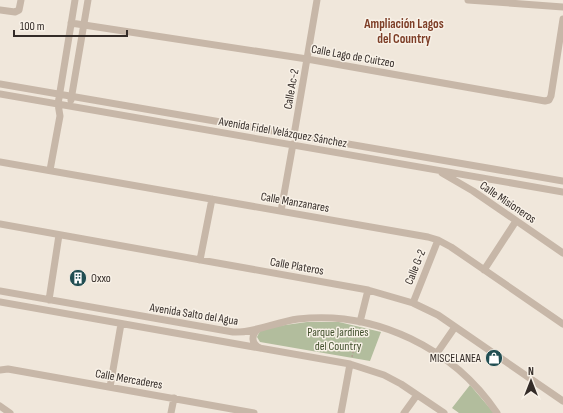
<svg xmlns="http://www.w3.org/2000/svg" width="563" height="413" viewBox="0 0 563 413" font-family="'Sofia Sans Condensed',sans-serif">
  <rect width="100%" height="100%" fill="#f0e7db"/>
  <path fill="#b2bd9d" d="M307,322h32l42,10 -11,29 -110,-19 -3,-5 3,-6 18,-5z
    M470,385l24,28h-35l-7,-5z"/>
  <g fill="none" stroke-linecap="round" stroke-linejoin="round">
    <path stroke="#b2a193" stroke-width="1.5" stroke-dasharray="2 2" stroke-linecap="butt" d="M352,357l6,-28"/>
    <path stroke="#c7b7a8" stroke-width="7" d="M468,0l95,7
      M0,10l15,2 4,-2 2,-10
      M71,23l236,36 238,42 4,-1 2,-4 12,-77
      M0,84l563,97
      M0,94l563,98
      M71,100l17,-100
      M294,135l23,-135
      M0,162l428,75 10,3 13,7 112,77
      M50,170l10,-54 -2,-12 17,-104
      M442,173l31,18 90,62
      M281,211l12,-67
      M0,224l368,66 45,13 25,12 125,86
      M200,260l12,-61
      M484,270l32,-49
      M0,291l233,41c22,1 43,-10 65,-13 78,-9 156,30 199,94
      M49,300l10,-65
      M0,302l350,62 34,11 17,9 43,29
      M413,303l25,-63
      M360,322l8,-32
      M258,329c-7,6 -7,15 2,19
      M437,353l18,-26
      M0,370l8,-1 246,44
      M110,387l11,-63
      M0,406l10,7
      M171,413l3,-15
      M341,413l9,-49
      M404,413l13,-18"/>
  </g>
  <defs>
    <symbol id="building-disc" viewBox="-11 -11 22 22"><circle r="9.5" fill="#214e52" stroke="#f8f1e7"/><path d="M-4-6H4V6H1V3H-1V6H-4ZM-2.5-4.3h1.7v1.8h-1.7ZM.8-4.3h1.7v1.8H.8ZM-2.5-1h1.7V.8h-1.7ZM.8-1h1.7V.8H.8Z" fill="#fff"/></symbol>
    <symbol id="shop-disc" viewBox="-11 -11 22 22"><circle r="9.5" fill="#214e52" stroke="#f8f1e7"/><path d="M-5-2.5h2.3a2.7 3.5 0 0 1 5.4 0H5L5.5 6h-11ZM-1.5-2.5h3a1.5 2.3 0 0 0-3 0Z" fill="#fff"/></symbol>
  </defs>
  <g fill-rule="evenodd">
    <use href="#building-disc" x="68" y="268" width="20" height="20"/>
    <use href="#shop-disc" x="484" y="348" width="20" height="20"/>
  </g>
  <g text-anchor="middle" stroke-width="3" stroke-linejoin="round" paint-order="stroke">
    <g font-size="12" fill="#342c28" stroke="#f8f1e7">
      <text transform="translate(353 56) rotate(10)" y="4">Calle Lago de Cuitzeo</text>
      <text transform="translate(291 89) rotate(-80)" y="4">Calle Ac-2</text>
      <text transform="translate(283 132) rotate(10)" y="4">Avenida Fidel Velázquez Sánchez</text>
      <text transform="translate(295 202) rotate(10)" y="4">Calle Manzanares</text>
      <text transform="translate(508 202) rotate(34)" y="4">Calle Misioneros</text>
      <text transform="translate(297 266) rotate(10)" y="4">Calle Plateros</text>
      <text transform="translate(415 267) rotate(-68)" y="4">Calle G-2</text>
      <text transform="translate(194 314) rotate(9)" y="4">Avenida Salto del Agua</text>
      <text transform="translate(129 379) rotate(10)" y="4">Calle Mercaderes</text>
    </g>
    <g font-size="12" fill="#342c28" stroke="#f8f1e7" text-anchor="start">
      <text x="91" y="282">Oxxo</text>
      <text x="481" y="362" text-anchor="end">MISCELANEA</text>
    </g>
    <g font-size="12" fill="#43512e" stroke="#f8f1e7">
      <text x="338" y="336">Parque Jardines<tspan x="338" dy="14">del Country</tspan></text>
    </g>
    <g font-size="13" font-weight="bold" fill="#7d3e27" stroke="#f8f1e7">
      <text x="404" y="28">Ampliación Lagos<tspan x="404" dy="15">del Country</tspan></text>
    </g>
  </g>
  <g transform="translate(531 381)" stroke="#f8f1e7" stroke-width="3" paint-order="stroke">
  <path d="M0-3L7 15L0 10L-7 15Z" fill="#342c28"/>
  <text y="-6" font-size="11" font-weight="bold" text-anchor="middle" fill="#342c28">N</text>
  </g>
  <path d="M14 30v6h113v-6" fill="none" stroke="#342c28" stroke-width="2"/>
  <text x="20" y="30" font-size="12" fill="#342c28" stroke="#f8f1e7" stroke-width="3" paint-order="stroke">100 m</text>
</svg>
